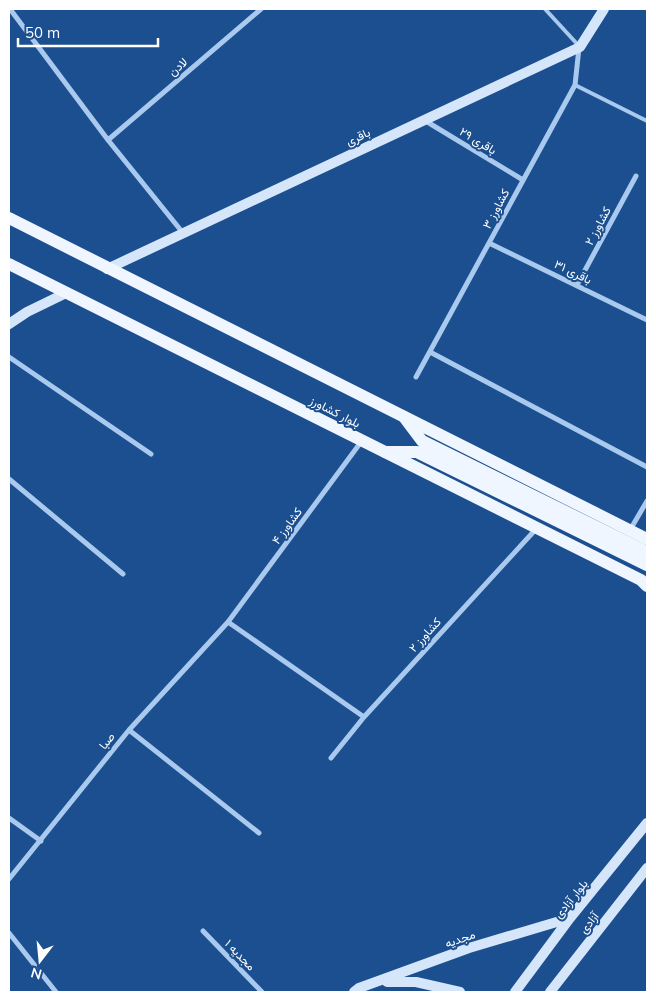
<svg xmlns="http://www.w3.org/2000/svg" width="656" height="1001" viewBox="0 0 656 1001" font-family="Mulish,Vazirmatn,sans-serif">
  <rect width="100%" height="100%" fill="#1b4f8f"/>
  <g fill="none" stroke-linecap="round" stroke-linejoin="round">
    <path stroke="#a9c9ee" stroke-width="4" d="M545,9l34,37
      M575,85l72,36"/>
    <path stroke="#a9c9ee" stroke-width="5" d="M10,9l98,131 75,93
      M424,120l99,60
      M108,140l153,-131
      M489,243l158,77
      M577,285l59,-109
      M430,352l217,115
      M9,357l142,97
      M416,377l159,-292 4,-37
      M9,479l114,95
      M630,530l17,-29
      M228,622l136,95
      M129,730l130,103
      M331,758l33,-41 172,-188
      M9,818l32,23
      M9,879l120,-149 99,-108 133,-180
      M203,931l59,61
      M9,933l47,59"/>
    <path stroke="#d6e6fa" stroke-width="10" d="M107,269l473,-222 24,-38
      M9,324l18,-12 39,-19
      M387,982h29l44,10
      M354,992l5,-4 110,-40 101,-30
      M515,992l55,-74 77,-95
      M550,992l97,-124"/>
    <path stroke="#f0f6ff" stroke-width="12" d="M9,218l638,321
      M9,264l632,316 6,6"/>
    <path stroke="#f0f6ff" stroke-width="12" d="M404,417l18,24 225,111
      M385,452h32l230,113"/>
  </g>
  <g text-anchor="middle" stroke-width="4" stroke-linejoin="round" paint-order="stroke">
    <g font-size="12" fill="#fff" stroke="#1b4f8f">
      <text transform="translate(178 67) rotate(-41)" y="4">لادن</text>
      <text transform="translate(358 137) rotate(-25)" y="4">باقری</text>
      <text transform="translate(478 141) rotate(31)" y="4">باقری ۲۹</text>
      <text transform="translate(496 209) rotate(-62)" y="4">کشاورز ۳</text>
      <text transform="translate(598 226) rotate(-62)" y="4">کشاورز ۲</text>
      <text transform="translate(573 272) rotate(26)" y="4">باقری ۳۱</text>
      <text transform="translate(335 412) rotate(27)" y="4">بلوار کشاورز</text>
      <text transform="translate(287 526) rotate(-54)" y="4">کشاورز ۴</text>
      <text transform="translate(425 635) rotate(-48)" y="4">کشاورز ۲</text>
      <text transform="translate(107 741) rotate(-52)" y="4">صبا</text>
      <text transform="translate(571 899) rotate(-51)" y="4">بلوار آزادی</text>
      <text transform="translate(589 923) rotate(-52)" y="4">آزادی</text>
      <text transform="translate(460 939) rotate(-19)" y="4">مجدیه</text>
      <text transform="translate(240 955) rotate(46)" y="4">مجدیه ۱</text>
    </g>
  </g>
  <rect width="656" height="1001" fill="none" stroke="#ffffff" stroke-width="20"/>
  <g transform="translate(40 961) rotate(196)" stroke="#1b4f8f" stroke-width="4" paint-order="stroke">
  <path d="M0-4L9 19L0 12L-9 19Z" fill="#ffffff"/>
  <text y="-8" font-size="14" font-weight="bold" text-anchor="middle" fill="#ffffff">N</text>
  </g>
  <path d="M18 38v8h140v-8" fill="none" stroke="#ffffff" stroke-width="2.5"/>
  <text x="25" y="38" font-size="15" fill="#ffffff" stroke="#1b4f8f" stroke-width="4" paint-order="stroke">50 m</text>
</svg>
